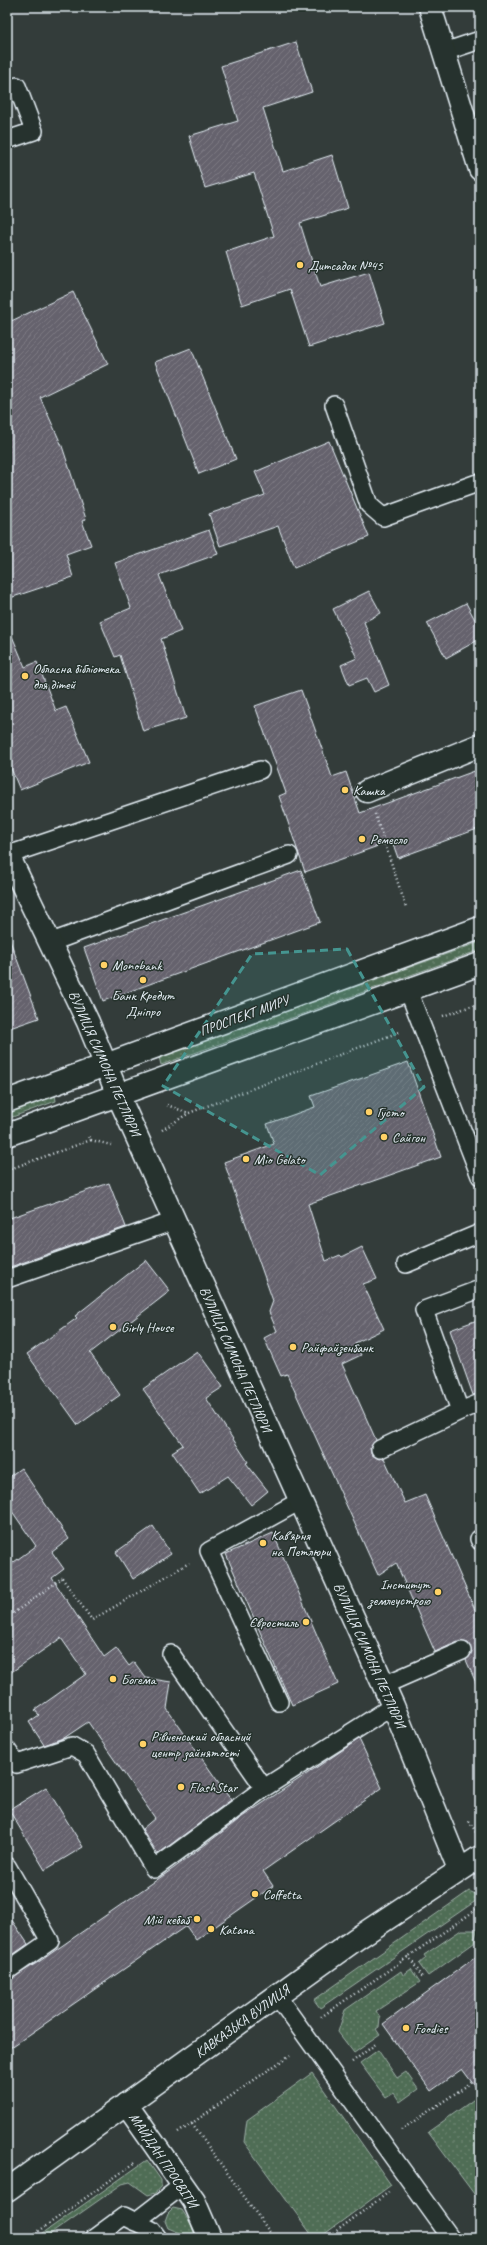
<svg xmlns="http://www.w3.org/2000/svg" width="487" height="2245" viewBox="0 0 487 2245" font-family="Caveat,sans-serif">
  <defs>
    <pattern id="grass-dots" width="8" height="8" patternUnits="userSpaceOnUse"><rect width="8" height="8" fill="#506d55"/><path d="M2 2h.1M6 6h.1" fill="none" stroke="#69826e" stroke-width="1.8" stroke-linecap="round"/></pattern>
    <pattern id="building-hatch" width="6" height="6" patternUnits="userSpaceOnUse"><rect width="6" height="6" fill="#65626d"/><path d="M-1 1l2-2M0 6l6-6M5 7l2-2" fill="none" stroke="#7b7983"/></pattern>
  </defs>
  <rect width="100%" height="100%" fill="#333c3a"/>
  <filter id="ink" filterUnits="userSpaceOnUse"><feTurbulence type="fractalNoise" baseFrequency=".025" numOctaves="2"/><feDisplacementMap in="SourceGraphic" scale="8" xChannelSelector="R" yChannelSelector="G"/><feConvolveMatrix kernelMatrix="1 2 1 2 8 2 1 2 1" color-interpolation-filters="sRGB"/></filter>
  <g filter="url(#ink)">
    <path fill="url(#grass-dots)" stroke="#9cafa6" d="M480,942v8l-319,115 -2,-8z
      M55,1095l1,6 -49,18v-7z
      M469,1891l11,5v2l-160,110 -6,-8z
      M461,1930h16l-3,13 -46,33 -9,-12 7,-6 -2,-3z
      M411,1969l9,13 -44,29 4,6 -1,10 -3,2 4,6 -26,18 -16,-21 7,-22 56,-39 2,4z
      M378,2050l19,28 9,-6 12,17 -18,13 -6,-9 -8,5 -26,-35z
      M312,2073l79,112 -72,53h-5l-70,-96 3,-22z
      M480,2095l-5,29 5,2v76l-52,-70z
      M147,2160l14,20v6l-6,7 -7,2 -18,-13 -8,2 -77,54h-9z
      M173,2208l9,2 9,14 5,14h-9l-4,-4 -15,-6 -3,-7 3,-8z"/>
    <path fill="url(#building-hatch)" stroke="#e8f1f8" d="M296,42l16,50 -49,16 20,63 49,-16 16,53 -48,15 20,64 49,-15 16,51 -76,24 -19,-58 -48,16 -16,-53 48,-16 -20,-63 -49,15 -16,-52 49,-15 -17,-55z
      M73,292l35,72 -68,33 22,49 24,73 -4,2 9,24 -25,9 7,23 -66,22v-276z
      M191,348l45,111 -37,15 -44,-112z
      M329,441l40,96 -75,31 -16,-42 -58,20 -11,-32 56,-19 -10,-23z
      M209,530l9,24 -59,21 22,56 -20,8 25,79 -43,13 -23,-76 -5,2 -15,-36 31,-13 -16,-45z
      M369,591l12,22 -17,9 25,63 -15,7 -7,-14 -18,7 -8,-20 16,-7 -24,-49z
      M466,603l14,26v10l-34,19 -19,-35z
      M7,624l18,43 12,-5 19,49 10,-4 23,55 -69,28 -13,-31z
      M301,690l31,87 14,-5 14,41 120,-44v59l-82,30 -6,-17 -87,31 -26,-76 7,-3 -31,-87z
      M301,870l19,52 -217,79 -19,-53z
      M7,938h2l30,80 -32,11z
      M408,1062l33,95 -133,47 18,57 14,-6 2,2 20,-10 15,32 -14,5 21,45 -29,14 6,12 -19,9 34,76 -6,8 1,6 8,5 5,-1 21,45 20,-8 55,126v71l-14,-32 6,-8 -4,-9 -10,-1 -23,10 -39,-89 -18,12 -91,-201 -6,2 -17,-38 13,-7 -8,-19 4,-11 -49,-139 50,-18 -7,-20 48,-17 -4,-11z
      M109,1183l17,44 -119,41v-49z
      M146,1260l24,31 -80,62 30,42 -42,30 -51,-71 50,-36 -2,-2z
      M480,1319v74l-7,2 -23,-65z
      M197,1351l26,36 -17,11 42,64 -2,1 22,28 -17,14 -23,-29 -28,18 -28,-42 11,-7 -40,-56z
      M21,1468l48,71 -17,13 12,17 -12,9 52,79 12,-9 13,18 5,-4 12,16 25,4 -4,27 64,91 -73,54 -16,-25 13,-11 -67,-96 -24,16 -20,7 -15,-23 10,-7 -4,-5 51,-36 -25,-36 -54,37v-108l29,-21 -29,-42v-26z
      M153,1526l18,28 -38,25 -17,-27z
      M273,1533l65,151 -46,21 -66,-151z
      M359,1739l23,49 -119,83 10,15 -77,54 -10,-14 -179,124v-69l33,-20 134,-93 68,-51z
      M46,1787l37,60 -38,23 -36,-60z
      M7,1913l21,31 -21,15z
      M480,1954v139l-18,-24 -31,22 -48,-67z"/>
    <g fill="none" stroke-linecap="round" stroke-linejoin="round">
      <defs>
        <path id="service" d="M444,52l36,-12
          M7,140l27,-9 -17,-45
          M334,405l35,100 14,12 97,-35
          M8,855l252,-85
          M49,943l240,-88
          M408,990l72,186
          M406,1264l74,-31
          M7,1279l167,-58
          M480,1289l-56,21 36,101 20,-8
          M380,1449l80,-38
          M479,1539l1,2
          M171,1654l93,134
          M384,1685l78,-34
          M279,1702l-70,-151 91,-50
          M7,1750l10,14 55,-18 14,8 68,115 110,-81 129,-82
          M7,1866l43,75 -43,30
          M277,1996l174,242
          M135,2222l48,-37
          M94,2238l30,-22 28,14 6,8"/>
        <path id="minor" d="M430,7l50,162
          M367,791l113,-46
          M7,853l81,169 30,73
          M126,2104l68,97 16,37"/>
        <path id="tertiary" d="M118,1095l275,611 66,163
          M7,1101l473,-173
          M7,1135l473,-171
          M7,2190l349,-251 124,-82"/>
      </defs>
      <use href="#service" stroke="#e8f1f8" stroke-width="20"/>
      <use href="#minor" stroke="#e8f1f8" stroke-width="25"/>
      <use href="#tertiary" stroke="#e8f1f8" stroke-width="25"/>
      <path stroke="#e8f1f8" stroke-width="2.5" stroke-dasharray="1 3" stroke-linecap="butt" d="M375,814l31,93
        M443,1016l37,-13
        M167,1105l21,8
        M162,1130l27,-17 210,-81
        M91,1140l20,5
        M7,1170l84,-30 -3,-6
        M7,1618l55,-40 30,42 97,-57
        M469,1821l7,11
        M408,1956l16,23
        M321,2017l159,-110
        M352,2062l25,-19
        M192,2124l82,114
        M401,2130l71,-48
        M178,2133l112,-78
        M29,2238l107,-76
        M327,2238l62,-46"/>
      <use href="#service" stroke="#26332d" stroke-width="17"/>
      <use href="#minor" stroke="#26332d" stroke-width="22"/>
      <use href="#tertiary" stroke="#26332d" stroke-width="22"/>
    </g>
  </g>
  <path fill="#459590" fill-opacity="0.2" stroke="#459590" stroke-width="3" stroke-dasharray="8 5" stroke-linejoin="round" d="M347,949l77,138 -104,88 -157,-89 89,-132z"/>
  <g fill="#ffd166" stroke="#26332d" stroke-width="1.5">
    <circle cx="300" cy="265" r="4"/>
    <circle cx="25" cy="676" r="4"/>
    <circle cx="345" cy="790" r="4"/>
    <circle cx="362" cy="839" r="4"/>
    <circle cx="104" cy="965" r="4"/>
    <circle cx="143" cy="980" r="4"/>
    <circle cx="369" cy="1112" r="4"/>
    <circle cx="384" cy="1137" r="4"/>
    <circle cx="246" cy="1159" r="4"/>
    <circle cx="113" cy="1327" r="4"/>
    <circle cx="293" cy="1347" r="4"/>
    <circle cx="263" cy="1543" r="4"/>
    <circle cx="438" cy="1592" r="4"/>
    <circle cx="306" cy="1622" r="4"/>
    <circle cx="113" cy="1679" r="4"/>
    <circle cx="143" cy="1744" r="4"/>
    <circle cx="181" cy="1787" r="4"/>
    <circle cx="255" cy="1894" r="4"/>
    <circle cx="197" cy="1919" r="4"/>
    <circle cx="211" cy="1929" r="4"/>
    <circle cx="406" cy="2028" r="4"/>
  </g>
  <g text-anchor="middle" stroke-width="3" stroke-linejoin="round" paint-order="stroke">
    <g font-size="14" fill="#e8f1f8" stroke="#26332d" text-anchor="start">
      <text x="308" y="270">Дитсадок №45</text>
      <text x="33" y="673">Обласна бібліотека<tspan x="33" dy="16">для дітей</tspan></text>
      <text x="353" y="795">Кашка</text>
      <text x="370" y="844">Ремесло</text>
      <text x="112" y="970">Monobank</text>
      <text x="143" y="1000" text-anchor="middle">Банк Кредит<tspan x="143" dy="16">Дніпро</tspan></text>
      <text x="377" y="1117">Густо</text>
      <text x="392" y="1142">Сайгон</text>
      <text x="254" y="1164">Mio Gelato</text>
      <text x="121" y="1332">Girly House</text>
      <text x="301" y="1352">Райфайзенбанк</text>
      <text x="271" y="1540">Кав'ярня<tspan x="271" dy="16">на Петлюри</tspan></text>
      <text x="430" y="1589" text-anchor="end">Інститут<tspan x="430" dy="16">землеустрою</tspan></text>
      <text x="298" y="1627" text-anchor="end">Євростиль</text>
      <text x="121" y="1684">Богема</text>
      <text x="151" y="1741">Рівненський обласний<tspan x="151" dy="16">центр зайнятості</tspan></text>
      <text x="189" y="1792">FlashStar</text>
      <text x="263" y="1899">Coffetta</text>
      <text x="189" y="1924" text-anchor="end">Мій кебаб</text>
      <text x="219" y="1934">Katana</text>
      <text x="414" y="2033">Foodies</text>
    </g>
    <g font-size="14" fill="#e8f1f8" stroke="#26332d">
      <text transform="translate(244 1015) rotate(-20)" y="5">ПРОСПЕКТ МИРУ</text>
      <text transform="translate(105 1063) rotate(66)" y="5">ВУЛИЦЯ СИМОНА ПЕТЛЮРИ</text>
      <text transform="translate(236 1359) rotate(66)" y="5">ВУЛИЦЯ СИМОНА ПЕТЛЮРИ</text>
      <text transform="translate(370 1655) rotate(66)" y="5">ВУЛИЦЯ СИМОНА ПЕТЛЮРИ</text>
      <text transform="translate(242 2021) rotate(-36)" y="5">КАВКАЗЬКА ВУЛИЦЯ</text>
      <text transform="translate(164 2160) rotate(56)" y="5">МАЙДАН ПРОСВІТИ</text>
    </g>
  </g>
  <rect width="487" height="2245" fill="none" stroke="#26332d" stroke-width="24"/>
  <rect x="12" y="12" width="463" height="2221" fill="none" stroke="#e8f1f8" stroke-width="1.5" filter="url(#ink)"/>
</svg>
